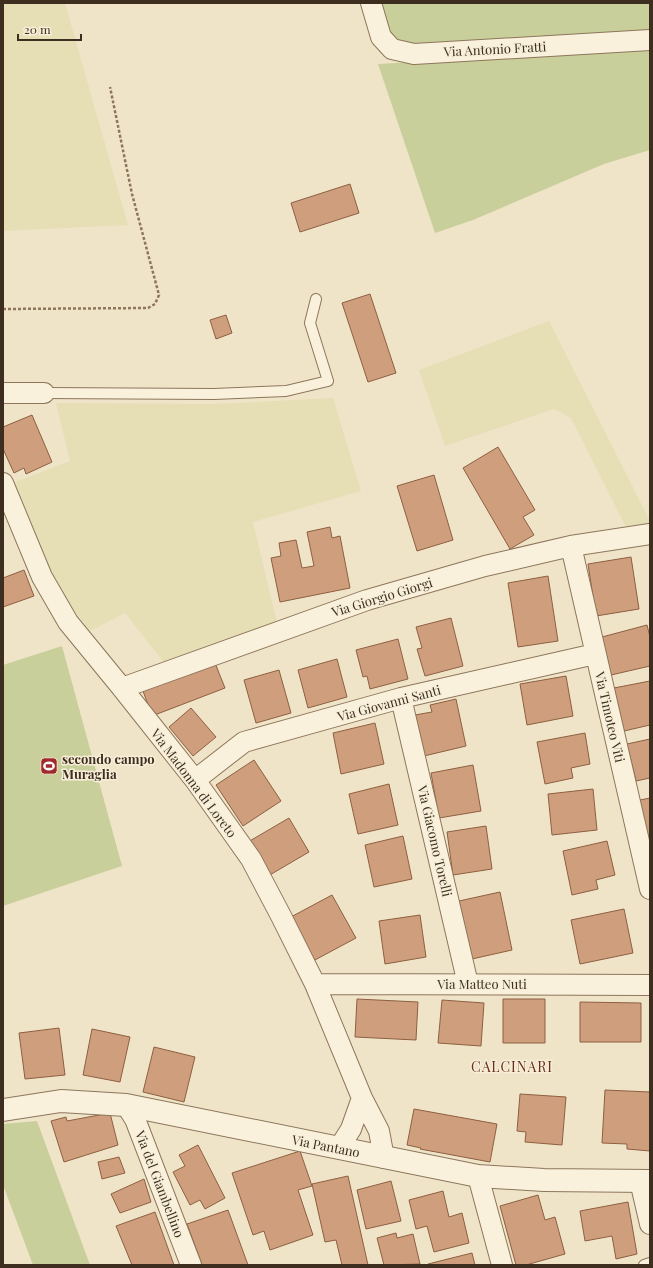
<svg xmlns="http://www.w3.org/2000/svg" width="653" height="1268" viewBox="0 0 653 1268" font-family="'Playfair Display',serif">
  <rect width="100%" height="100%" fill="#f0e4c8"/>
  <path fill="#e6deb5" d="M3,3h62l63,222 -125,6z
    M549,321l101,200v8l-21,4 -58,-115 -17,-9 -109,37 -26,-76z
    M333,398l28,93 -108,31 24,101 -111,42 -41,-52 -35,18 -36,-47 -44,-100 60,-23 -14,-58 158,1z"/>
  <path fill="#c9cf9b" d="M380,3h270v30l-232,14 -21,-4 -9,-14z
    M650,48v102l-46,14 -131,56 -38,13 -57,-169z
    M62,646l60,220 -119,40v-241z
    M37,1121l53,144h-57l-30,-80v-61z"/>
  <path fill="#cf9f7d" stroke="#8d5f41" d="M350,184l9,29 -59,19 -9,-29z
    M370,294l26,79 -28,9 -26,-79z
    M226,315l6,18 -16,6 -6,-19z
    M32,415l20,47 -26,12 -2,-6 -10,5 -11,-24v-22z
    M498,447l37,63 -12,7 11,18 -24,14 -47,-81z
    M434,475l19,65 -36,11 -20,-65z
    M330,527l2,11 8,-2 10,52 -70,14 -9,-44 10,-2 -2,-13 17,-3 6,28 12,-2 -7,-34z
    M631,557l8,52 -43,7 -8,-52z
    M24,570l10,26 -31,11v-29z
    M548,576l10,65 -40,6 -10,-64z
    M451,618l12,48 -38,10 -8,-27 5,-1 -6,-21z
    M647,625l3,12v29l-39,9 -9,-38z
    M398,639l10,40 -38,10 -3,-13 -4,1 -7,-27z
    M337,659l10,38 -39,11 -10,-38z
    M215,663l10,25 -73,28 -9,-25z
    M279,670l12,43 -35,10 -12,-43z
    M566,676l7,40 -46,9 -7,-41z
    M650,681v44l-26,6 -10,-43z
    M456,699l10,47 -42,10 -9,-41 17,-3 -2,-7z
    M191,708l25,29 -23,19 -24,-29z
    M375,723l9,41 -43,10 -8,-41z
    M585,733l5,31 -19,4 2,10 -28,6 -8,-42z
    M650,739v39l-14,3 -9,-37z
    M254,760l27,41 -38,25 -27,-41z
    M473,765l8,46 -42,7 -8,-45z
    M389,784l9,41 -40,9 -9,-40z
    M593,789l4,41 -45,5 -4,-41z
    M650,798v39h-3l-7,-37z
    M289,818l20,34 -41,24 -20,-34z
    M486,826l6,43 -39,6 -6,-43z
    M403,836l9,43 -38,8 -9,-42z
    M607,841l8,34 -19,5 2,9 -26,6 -9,-44z
    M500,892l12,58 -40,9 -13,-58z
    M332,895l24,43 -43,23 -24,-43z
    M624,909l9,44 -53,11 -9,-44z
    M420,915l6,42 -41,7 -6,-43z
    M357,999l61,3 -2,38 -61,-3z
    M503,999h42v44h-42z
    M442,1000l42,3 -3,43 -43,-3z
    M580,1002l61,1v39h-61z
    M59,1028l6,47 -40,4 -6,-46z
    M92,1029l38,8 -10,45 -37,-7z
    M154,1047l41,10 -11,45 -41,-10z
    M605,1090l45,2v59l-23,-2v-5l-25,-1z
    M520,1094l46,3 -4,48 -37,-3 1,-10 -9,-1z
    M414,1109l83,15 -7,38 -70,-13 1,-1 -14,-3z
    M110,1113l8,32 -54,17 -13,-41 15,-4 1,4z
    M198,1145l27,53 -20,11 -5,-9 -10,5 -17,-33 12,-6 -6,-11z
    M300,1151l12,35 -14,4 15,45 -43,15 -6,-19 -11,4 -21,-62z
    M119,1157l6,16 -23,6 -4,-17z
    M348,1176l20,89h-26l-6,-25 -11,2 -13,-58z
    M144,1179l7,23 -31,11 -9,-19z
    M391,1181l10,40 -35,8 -9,-39z
    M443,1191l6,26 13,-4 7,30 -35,9 -7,-26 -11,3 -7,-29z
    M538,1195l7,25 10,-3 10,37 -39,11h-10l-16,-59z
    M628,1202l9,52 -21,5 -4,-23 -27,5 -5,-30z
    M228,1210l20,55h-46l-15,-41z
    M155,1212l19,53h-42l-16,-39z
    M396,1233l1,5 16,-4 7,30 -36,1 -7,-27z
    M472,1253l3,12h-47v-1z"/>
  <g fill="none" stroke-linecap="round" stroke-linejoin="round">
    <defs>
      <path id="service" d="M44,393l170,1 72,-3 42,-10 -18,-58 6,-24
        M644,1265l6,-2"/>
      <path id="minor" d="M371,3l10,34 11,12 22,5 236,-14
        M3,393h41
        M3,483l39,94 26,45 54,66 73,92 56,79 30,57 34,68 47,114 17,33 5,27
        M571,546l79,343
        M122,688l245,-88 118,-34 86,-20 79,-12
        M401,698l67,286
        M195,780l49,-38 157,-44 194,-44
        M315,984l335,1
        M126,1105l9,14 56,146
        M339,1148l12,-19 11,-31
        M478,1176l24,89
        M640,1181l10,43"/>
      <path id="tertiary" d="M3,1110l58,-9 65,4 352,71 66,4 106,1"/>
    </defs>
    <use href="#service" stroke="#8d765c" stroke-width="12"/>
    <use href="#minor" stroke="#8d765c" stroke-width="22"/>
    <use href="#tertiary" stroke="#8d765c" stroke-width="24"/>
    <path stroke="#8d765c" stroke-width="2.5" stroke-dasharray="3 2" stroke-linecap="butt" d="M3,309l145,-1 7,-4 4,-9 -27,-101 -22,-107"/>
    <use href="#service" stroke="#faf1dc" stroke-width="10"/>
    <use href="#minor" stroke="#faf1dc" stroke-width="20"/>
    <use href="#tertiary" stroke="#faf1dc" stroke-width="22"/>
  </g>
  <defs>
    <symbol id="stadium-square" viewBox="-11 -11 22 22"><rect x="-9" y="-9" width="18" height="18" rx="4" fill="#9e2a2b" stroke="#f7eed8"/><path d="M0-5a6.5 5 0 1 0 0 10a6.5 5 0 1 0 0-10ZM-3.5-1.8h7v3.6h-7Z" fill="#fff"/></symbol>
  </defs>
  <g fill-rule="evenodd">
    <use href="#stadium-square" x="39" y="756" width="20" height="20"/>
  </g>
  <g text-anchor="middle" stroke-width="3" stroke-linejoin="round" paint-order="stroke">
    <g font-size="13" fill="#3d2e20" stroke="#f7eed8">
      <text transform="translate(495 49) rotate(-3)" y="5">Via Antonio Fratti</text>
      <text transform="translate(382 597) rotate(-17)" y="5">Via Giorgio Giorgi</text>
      <text transform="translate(389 703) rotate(-15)" y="5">Via Giovanni Santi</text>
      <text transform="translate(610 717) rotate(77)" y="5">Via Timoteo Viti</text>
      <text transform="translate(194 783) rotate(53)" y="5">Via Madonna di Loreto</text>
      <text transform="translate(435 841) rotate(77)" y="5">Via Giacomo Torelli</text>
      <text x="482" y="989">Via Matteo Nuti</text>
      <text transform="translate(326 1146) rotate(11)" y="5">Via Pantano</text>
      <text transform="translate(160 1184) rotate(69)" y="5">Via del Giambellino</text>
    </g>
    <g font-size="13" font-weight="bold" fill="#3d2e20" stroke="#f7eed8" text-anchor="start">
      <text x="62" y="764">secondo campo<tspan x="62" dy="15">Muraglia</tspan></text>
    </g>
    <g font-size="14" letter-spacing="1" fill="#6b2e1e" stroke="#f7eed8">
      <text x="512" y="1072">CALCINARI</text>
    </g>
  </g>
  <rect width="653" height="1268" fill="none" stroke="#3d2e20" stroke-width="8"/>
  <path d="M18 34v6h63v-6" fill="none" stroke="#3d2e20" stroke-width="2"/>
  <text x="24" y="34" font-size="12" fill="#3d2e20" stroke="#f7eed8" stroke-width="3" paint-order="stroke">20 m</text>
</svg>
